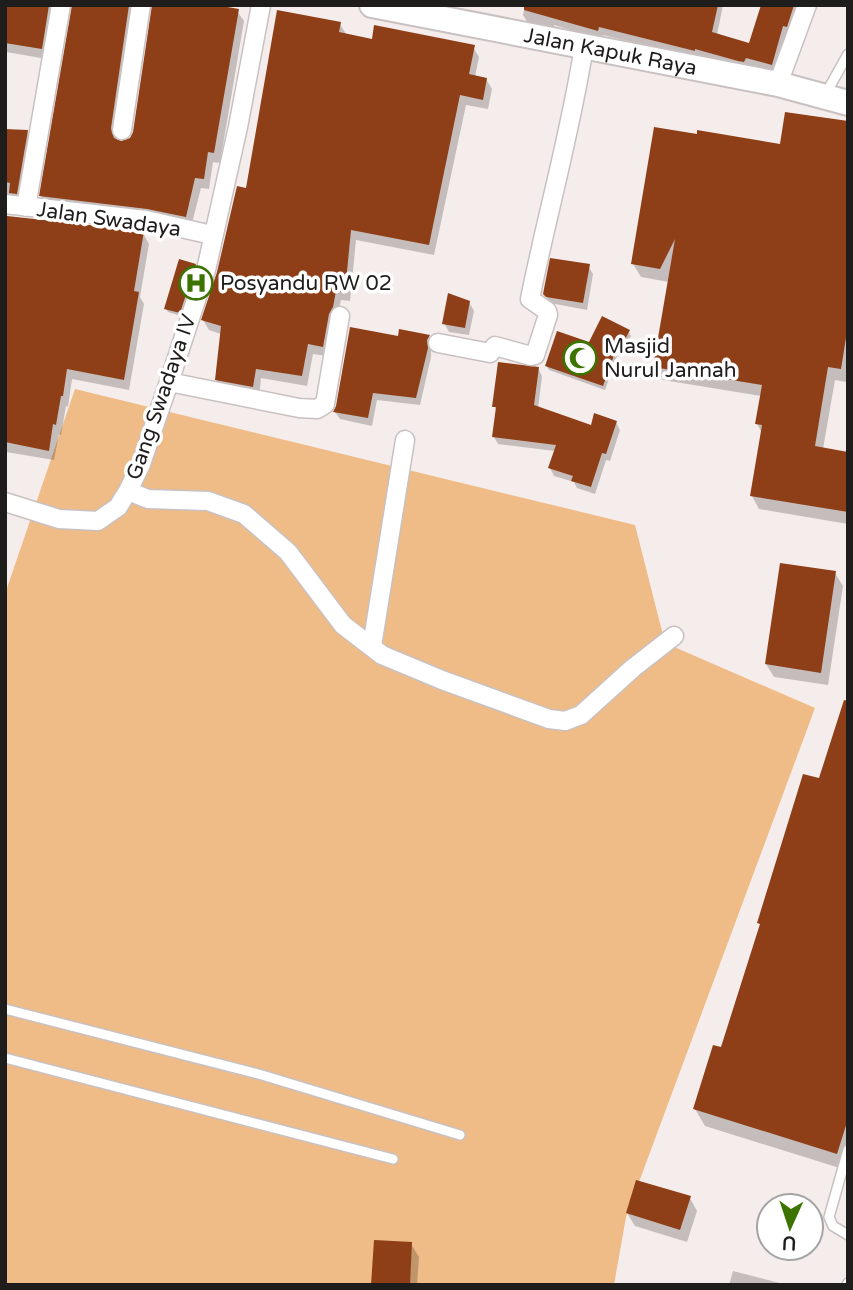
<svg xmlns="http://www.w3.org/2000/svg" width="853" height="1290" viewBox="0 0 853 1290" font-family="'Varela Round',sans-serif">
  <rect width="100%" height="100%" fill="#f5edec"/>
  <path fill="#efbb86" d="M75,389l560,136 30,118 150,65 -189,509 -12,68h-609v-691z"/>
  <path fill="#0003" d="M5,5h61l-19,54 -41,-7 -1,3z
    M71,5h71l-7,10 -19,125 5,3 11,-4 105,-128 7,10 -24,142 -7,-1 -4,27 -8,-1 -10,39 -144,-20 -6,-11 33,-189z
    M525,5h198l-6,30 33,10 13,-40h36l-8,29 -4,-1 -11,39 -26,-7 -1,5 -5,-1 -44,-13 -1,2 -96,-23 -1,4 -48,-14v3l-26,-5 -5,-8z
    M340,24l6,10 27,7 100,6 6,10 -4,20 11,2 6,10 -4,20 -22,-4 -32,150 -78,-15 -6,61 -9,-1 -13,56 -15,-2 -6,32 -46,-8 -2,19 -37,-8 -6,-10 5,-45 -12,-4 -6,-10 44,-130z
    M848,123v256l-1,3 -12,-2 -12,69 25,5v70l-89,-15 -7,-13 10,-63 -5,-9 4,-28 -98,-16 -8,-14 14,-84 -28,-5 -8,-13 148,-118z
    M5,130l22,2 6,11 -11,61 -17,1z
    M5,217l138,16 6,11 -9,53 4,7 -15,86 -57,-11 -4,28 -2,-1 -5,29 -2,-1 -5,26 -48,-8 -1,-2z
    M195,265l2,4 -16,47 -13,-4 -2,-3z
    M588,266l5,8 -6,36 -37,-7 -5,-9z
    M469,302l5,9 -5,24 -20,-3 -5,-9z
    M628,331l3,5 -8,17 -4,-2 -14,39 -56,-20 -3,-5 44,-21z
    M429,336l5,8 -3,5v8l-11,48 -43,-5 -5,26 -32,-7 -5,-7 64,-74z
    M538,368l4,8 -4,33 54,18 24,-5 4,8 -10,31 -4,-1 -11,34 -18,-6 -3,-6 -20,-6 -4,-8 5,-17 -57,-7 -4,-7 3,-26 -3,-5z
    M835,573l8,13 -15,99 -54,-8 -8,-13z
    M848,695v470l-2,5 -141,-44 -10,-17 27,-59 39,-123 -2,-5 61,-142z
    M690,1198l7,13 -10,31 -52,-16 -8,-13z
    M411,1244l8,13 -2,28h-44z
    M733,1271l55,14h-59z"/>
  <path fill="#8e3f17" d="M5,5h44l-7,44 -37,-6z
    M72,5h57l-18,123 3,10 7,3 9,-3 3,-6 19,-127h64l23,4 -25,144 -6,-1 -4,27 -9,-1 -9,39 -39,-8 -108,-13z
    M524,5h194l-6,27 37,11 12,-38h33l-7,22 -4,-1 -11,39 -26,-7 -2,4 -6,-1 -43,-12v2l-96,-24 -1,4 -74,-21z
    M277,10l64,12 -2,10 33,7 2,-14 101,20 -6,29 18,4 -4,22 -23,-5 -31,150 -78,-15 -6,62 -9,-1 -3,16 -4,7 -6,33 -15,-3 -6,32 -46,-7 -3,18 -38,-7 6,-54 -20,-6 16,-48 20,-86 9,2z
    M785,112l63,9v204l-7,44 -13,-2 -13,79 33,6v60l-98,-16 12,-71 -7,-1 7,-39 -109,-18 22,-128 -15,30 -29,-5 23,-137 43,7v-4l83,14z
    M5,129l23,1 -11,64 -8,-1 1,-10 -5,-1z
    M7,216l137,15 -10,60 5,1 -15,88 -57,-11 -4,27h-2l-5,29 -3,-1 -4,27 -44,-9v-224z
    M550,258l40,6 -7,39 -37,-6 -3,-3z
    M179,259l17,5 -16,49 -16,-4z
    M448,293l22,8 -5,27 -23,-4z
    M602,316l28,14 -10,19 -3,-2 -14,39 -58,-20 12,-35 32,11z
    M350,327l48,9 1,-7 31,6 -3,5 1,8 -12,50 -43,-5 -5,25 -35,-6 3,-6z
    M498,362l41,5 -5,38 57,20 3,-12 23,8 -11,33 -4,-1 -11,34 -20,-6 2,-5 -25,-8 8,-23 -64,-8 4,-30h-4z
    M780,563l56,8 -15,102 -56,-9z
    M844,700l4,1v418l-11,35 -144,-45 20,-64 8,2 39,-123 -3,-1 46,-149 16,4z
    M636,1180l55,16 -11,34 -54,-17z
    M374,1240l38,2 -2,43h-39z"/>
  <g fill="none" stroke-linecap="round" stroke-linejoin="round">
    <defs>
      <path id="lane" d="M825,95l23,-41
        M5,1009l257,66 198,60
        M5,1058l388,101
        M848,1150l-19,67 4,9 15,9
        M847,1285l1,-2"/>
      <path id="street" d="M778,84l29,-79
        M122,130l19,-125
        M5,204l141,16 66,15
        M26,207l35,-202
        M438,343l52,10 5,-7 36,10 4,-1 13,-40 -1,-4 -17,-12c17,-85 41,-168 54,-253
        M169,382l130,26 18,1 8,-5 15,-88
        M128,491l20,8 60,2 36,13 44,38 55,73 39,30 60,25 107,39 16,2 16,-6 52,-47 41,-32
        M5,502l54,17 39,2 20,-14 10,-16 13,-27 28,-82 37,-112 32,-143 23,-122
        M372,646l33,-206"/>
      <g id="secondary">
        <path id="s1" d="M372,5l406,79 70,19"/>
      </g>
    </defs>
    <use href="#lane" stroke="#c9c1c1" stroke-width="12"/>
    <use href="#street" stroke="#c9c1c1" stroke-width="21"/>
    <use href="#secondary" stroke="#c9c1c1" stroke-width="28"/>
    <use href="#lane" stroke="#fff" stroke-width="9"/>
    <use href="#street" stroke="#fff" stroke-width="18"/>
    <use href="#secondary" stroke="#fff" stroke-width="24"/>
  </g>
  <defs>
    <symbol id="hospital-ring" viewBox="-11 -11 22 22"><circle r="9.5" fill="#fff" stroke="#3c7301" stroke-width="1.5"/><path d="M-5-5h3v3.5h4V-5h3V5h-3V1.5h-4V5h-3Z" fill="#3c7301"/></symbol>
    <symbol id="mosque-ring" viewBox="-11 -11 22 22"><circle r="9.5" fill="#fff" stroke="#3c7301" stroke-width="1.5"/><path d="M3.5-4.9A6 6 0 1 0 3.5 4.9A5 5 0 1 1 3.5-4.9Z" fill="#3c7301"/></symbol>
  </defs>
  <g fill-rule="evenodd">
    <use href="#hospital-ring" x="177" y="264" width="38" height="38"/>
    <use href="#mosque-ring" x="561" y="339" width="38" height="38"/>
  </g>
  <g text-anchor="middle" stroke-width="7" stroke-linejoin="round" paint-order="stroke">
    <g font-size="21" fill="#1f1c1c" stroke="#fff">
      <text dy="7" stroke="none"><textPath href="#s1" startOffset="243">Jalan Kapuk Raya</textPath></text>
      <text transform="translate(109 219) rotate(8)" y="7">Jalan Swadaya</text>
      <text transform="translate(161 397) rotate(-71)" y="7">Gang Swadaya IV</text>
    </g>
    <g font-size="21" fill="#1f1c1c" stroke="#fff" text-anchor="start">
      <text x="220" y="290">Posyandu RW 02</text>
      <text x="604" y="353">Masjid<tspan x="604" dy="24">Nurul Jannah</tspan></text>
    </g>
  </g>
  <rect width="853" height="1290" fill="none" stroke="#1f1c1c" stroke-width="14"/>
  <g transform="translate(790 1227) rotate(183)"><circle r="33" fill="#ffffff" stroke="#a5a4a4" stroke-width="2"/>
  <path d="M0-5L12 26L0 18L-12 26Z" fill="#3c7301"/>
  <text y="-10" font-size="19" font-weight="bold" text-anchor="middle" fill="#1f1c1c">U</text>
  </g>
</svg>
